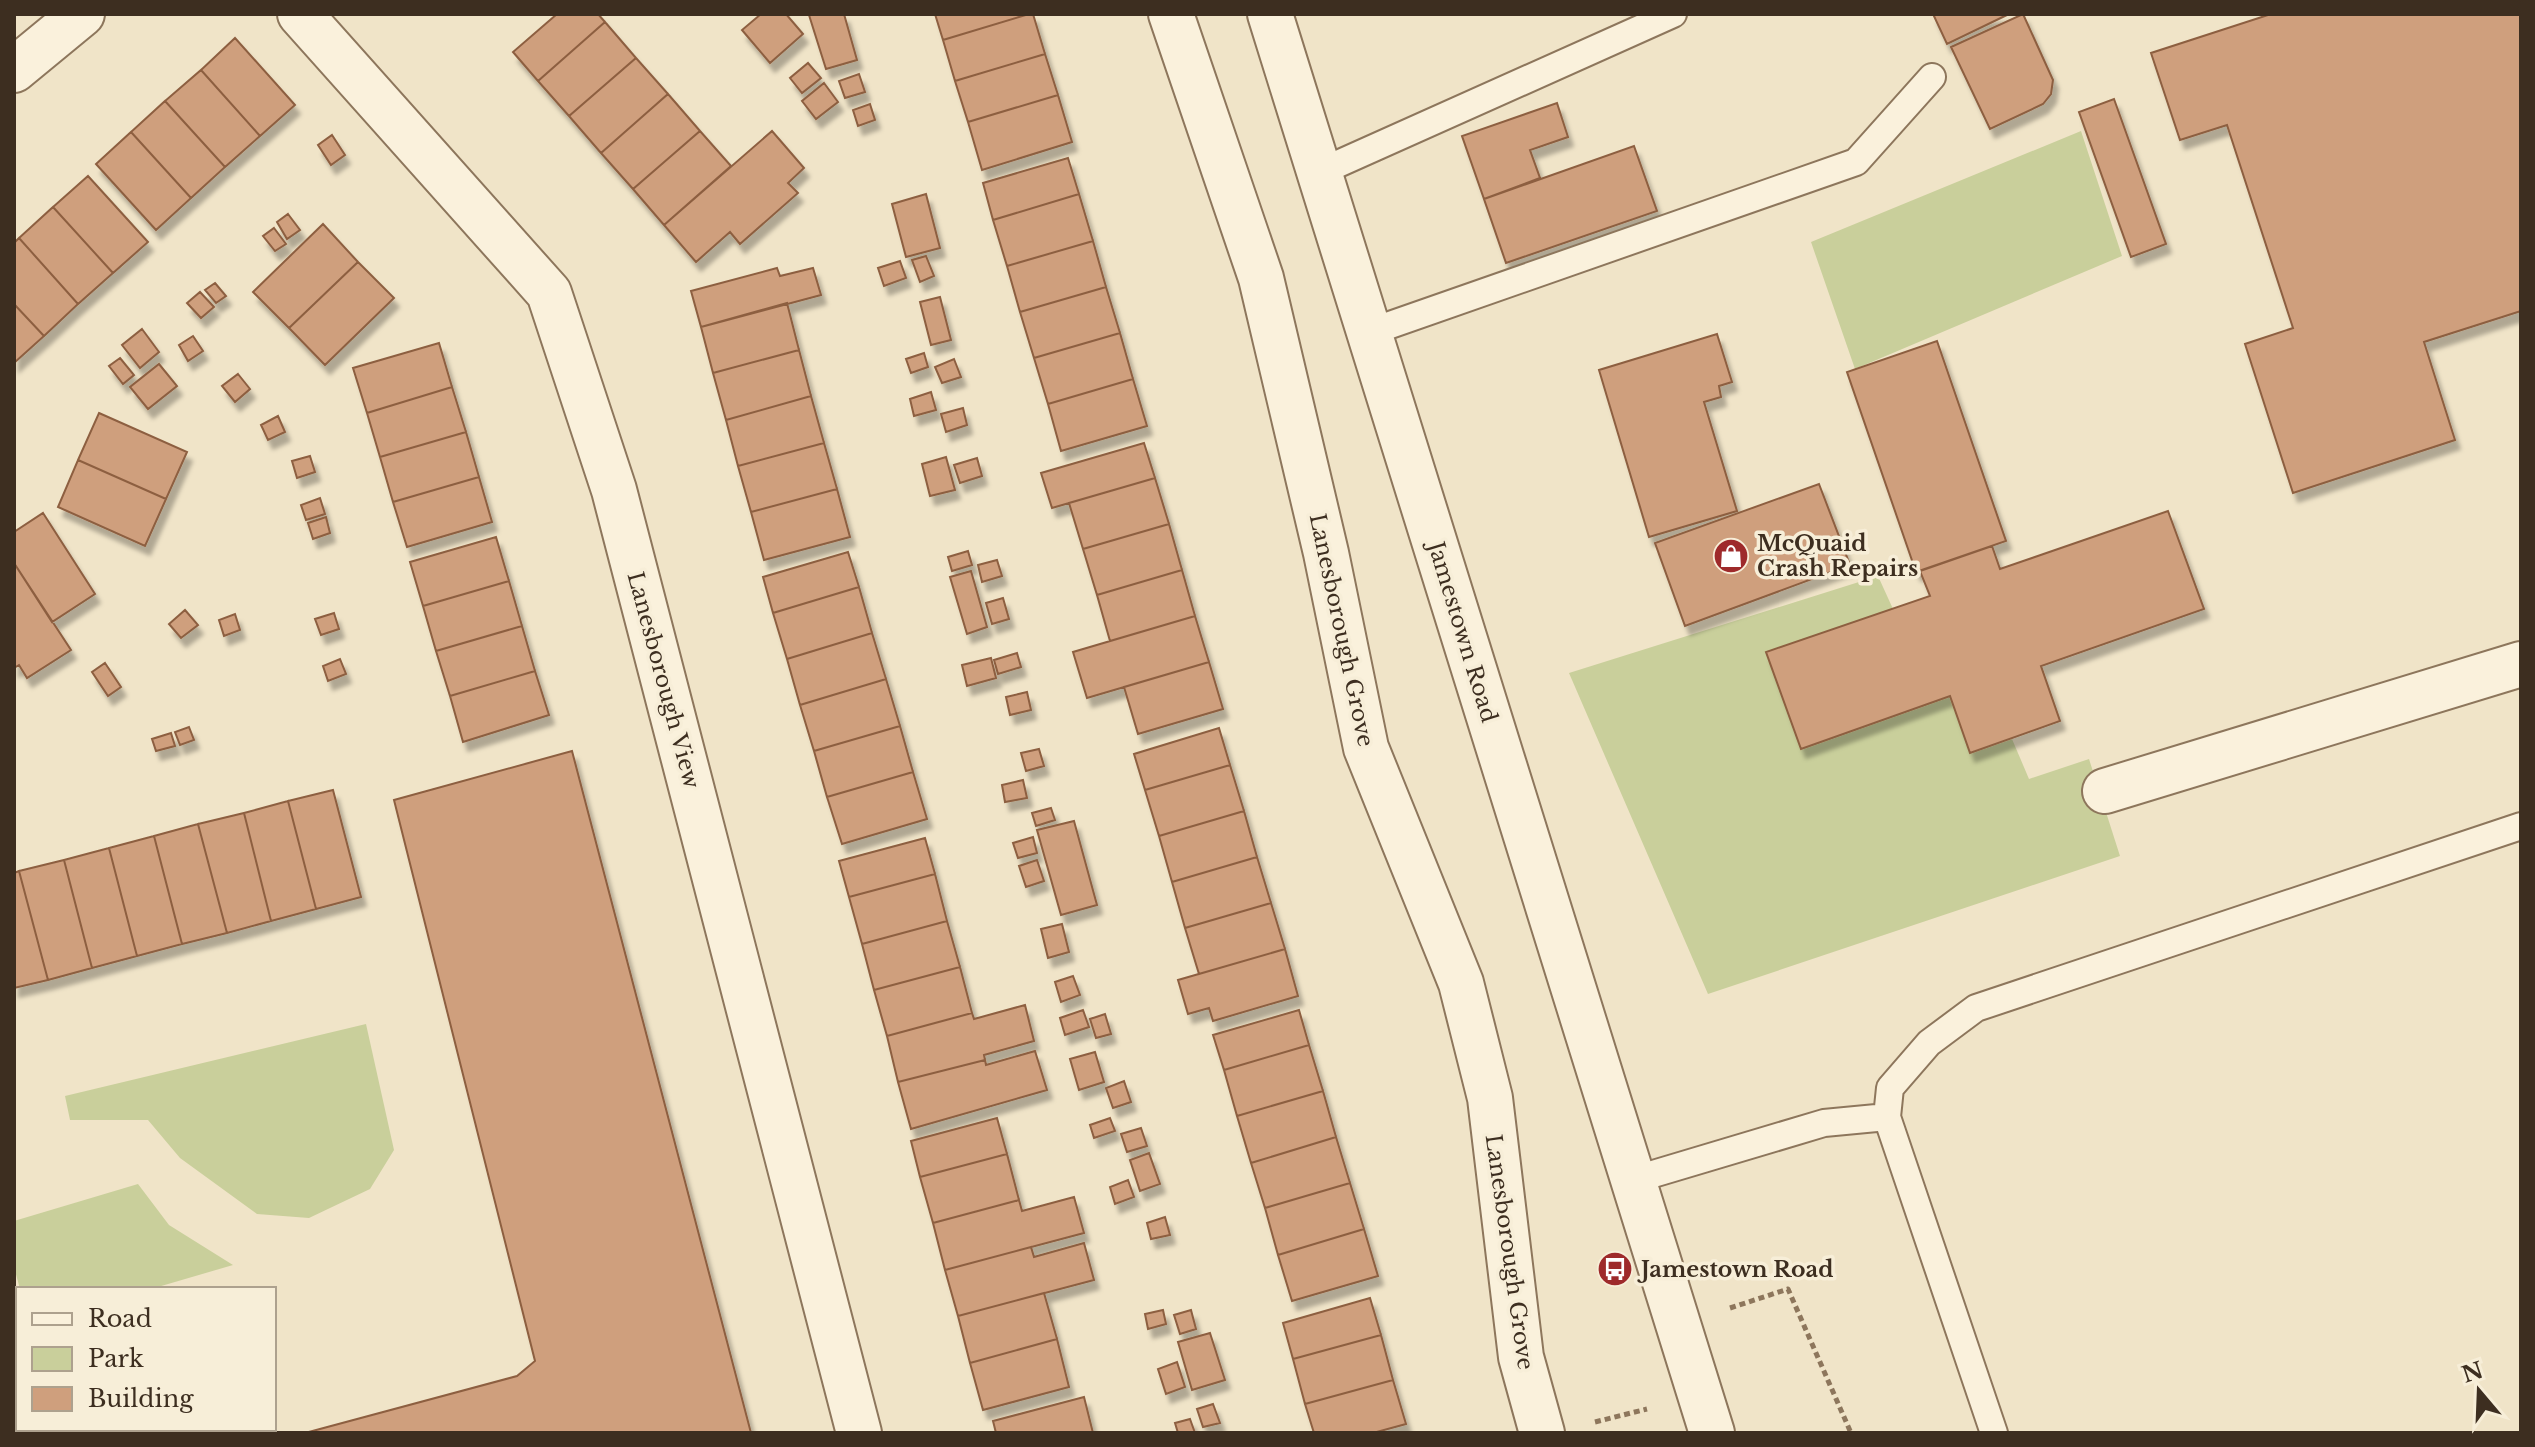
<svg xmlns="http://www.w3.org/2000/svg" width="2535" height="1447" viewBox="0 0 2535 1447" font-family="'Libre Baskerville',serif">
  <defs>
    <filter id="shadow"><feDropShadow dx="5" dy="9" stdDeviation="2" flood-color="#0004"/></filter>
  </defs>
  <rect width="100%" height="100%" fill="#f0e4c8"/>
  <path fill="#c9cf9b" d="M2081,131l41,125 -267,113 -44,-127z
    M1878,576l15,33 -127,43 35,97 149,-53 20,57 42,-14 17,40 60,-20 31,97 -412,138 -139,-321z
    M366,1024l28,126 -24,39 -61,29 -52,-4 -77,-56 -32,-38h-78l-5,-24z
    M138,1184l31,41 64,40 -82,24h-131l-6,-22v-46z"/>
  <path fill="#cf9f7d" stroke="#8d5f41" stroke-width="2" filter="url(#shadow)" d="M557,14h41l7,8 -67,59 -25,-29z
    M761,14h25l17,20 -33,29 -28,-33z
    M844,14l13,46 -31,9 -17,-54z
    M935,14h94l-86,26z
    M1029,14h4l12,40 -90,27 -12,-41z
    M1933,14h76l-62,30z
    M2023,14l30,66 -2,14 -8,10 -53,25 -39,-82z
    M2271,14h250v297l-97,31 31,98 -162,53 -48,-149 48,-16 -66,-203 -47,15 -29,-87z
    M605,22l31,36 -67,58 -31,-35z
    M235,38l60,67 -35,31 -59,-66z
    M1045,54l13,41 -90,27 -13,-41z
    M636,58l32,36 -67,59 -32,-37z
    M808,63l13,15 -19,15 -12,-15z
    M201,70l59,66 -35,31 -60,-66z
    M859,74l6,18 -20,6 -6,-17z
    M824,83l14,19 -22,17 -14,-18z
    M668,94l32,37 -67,58 -32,-36z
    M1058,95l14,47 -90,28 -14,-48z
    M2114,99l52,145 -35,13 -52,-145z
    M165,101l60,66 -34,31 -60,-66z
    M1557,103l11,34 -38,13 10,28 -56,21 -22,-63z
    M870,104l5,16 -17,6 -5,-16z
    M700,131l31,35 -67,59 -31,-36z
    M772,131l32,37 -16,15 10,10 -58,51 -10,-12 -34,30 -32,-37z
    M131,132l60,66 -35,32 -60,-66z
    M332,135l13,20 -14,10 -13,-20z
    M1634,146l23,65 -151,52 -22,-64z
    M1068,158l11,36 -86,26 -10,-37z
    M88,176l60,66 -35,31 -60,-66z
    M926,194l14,54 -34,9 -14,-53z
    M1079,194l14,47 -86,25 -14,-46z
    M53,207l60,66 -35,31 -59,-66z
    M288,214l12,16 -13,9 -10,-17z
    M323,224l35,38 -69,66 -36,-36z
    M274,228l12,16 -11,7 -12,-15z
    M19,238l59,66 -34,32 -30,-32v-61z
    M1093,241l13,46 -86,25 -13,-46z
    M926,256l8,20 -14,6 -8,-22z
    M900,261l6,17 -22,8 -6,-18z
    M358,262l36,36 -69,67 -36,-37z
    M777,268l3,8 33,-8 8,27 -120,32 -10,-36z
    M215,283l11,13 -10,7 -11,-13z
    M1106,287l14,46 -86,25 -14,-46z
    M200,292l14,15 -13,11 -14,-15z
    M940,297l11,43 -20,5 -11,-43z
    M787,303l12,47 -86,23 -12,-46z
    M14,304l30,32 -30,27z
    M142,329l17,23 -19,16 -18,-23z
    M1120,333l13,46 -85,25 -14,-46z
    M1717,334l15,48 -13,4 2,11 -17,5 33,109 -88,26 -50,-167z
    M193,336l10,15 -15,10 -9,-16z
    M1937,341l69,200 -90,31 -69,-200z
    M439,343l13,44 -85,26 -14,-45z
    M799,350l12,46 -85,24 -13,-47z
    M924,353l4,14 -17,6 -5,-14z
    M120,358l14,17 -11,9 -14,-18z
    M954,359l7,18 -19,6 -7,-16z
    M159,364l18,22 -29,23 -18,-22z
    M238,374l12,15 -15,13 -13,-16z
    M1133,379l14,47 -86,25 -13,-47z
    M452,387l14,45 -86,25 -13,-44z
    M931,392l5,18 -22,6 -4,-17z
    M811,396l13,47 -86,23 -12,-46z
    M963,408l4,17 -21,7 -5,-18z
    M99,413l88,39 -21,47 -88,-39z
    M278,416l7,16 -17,8 -7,-15z
    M466,432l13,45 -86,25 -13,-45z
    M824,443l13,46 -86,23 -13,-46z
    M1144,443l11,35 -103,30 -11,-35z
    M310,456l5,16 -18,6 -5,-17z
    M946,457l9,33 -25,6 -8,-32z
    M977,458l5,18 -22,7 -6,-18z
    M78,460l88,39 -21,47 -87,-39z
    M479,477l13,45 -85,25 -14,-45z
    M1155,478l14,46 -86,25 -14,-46z
    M1819,484l31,81 -165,61 -30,-83z
    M837,489l13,48 -86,23 -13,-48z
    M320,498l5,16 -19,6 -5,-15z
    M2168,511l36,98 -163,57 19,55 -90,32 -20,-57 -149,53 -35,-97 164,-56 -10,-25 72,-25 8,23z
    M43,513l52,81 -43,28 -38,-59v-31z
    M326,517l4,16 -17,6 -5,-16z
    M1169,524l13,46 -85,25 -14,-46z
    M496,537l13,44 -86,25 -13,-44z
    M968,551l4,14 -20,6 -4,-14z
    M848,552l11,35 -86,26 -10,-36z
    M997,560l5,16 -20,6 -4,-17z
    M14,563l57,87 -44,28 -8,-13 -5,3z
    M1182,570l13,46 -85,25 -13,-46z
    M971,571l16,56 -20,7 -17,-57z
    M509,581l13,45 -86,25 -13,-45z
    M859,587l13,46 -85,26 -14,-46z
    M1003,598l6,21 -17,5 -6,-21z
    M185,610l13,15 -17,13 -12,-14z
    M334,613l5,16 -18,6 -6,-16z
    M235,614l5,16 -16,6 -5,-16z
    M1195,616l14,46 -122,36 -14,-46z
    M522,626l13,45 -85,25 -14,-45z
    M872,633l14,46 -86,26 -13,-46z
    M1017,653l4,14 -23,7 -4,-14z
    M991,658l5,20 -29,8 -5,-21z
    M340,659l6,15 -18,7 -5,-15z
    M1209,662l14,47 -85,25 -14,-47z
    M105,663l16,24 -13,9 -16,-24z
    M535,671l14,44 -86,27 -13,-46z
    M886,679l14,47 -86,25 -14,-46z
    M1027,692l4,18 -21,5 -4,-18z
    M900,726l13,46 -86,25 -13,-46z
    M189,727l5,13 -14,5 -5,-13z
    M1219,728l11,37 -85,25 -11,-36z
    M171,733l4,13 -19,5 -4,-12z
    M1039,749l5,17 -18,5 -5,-18z
    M572,751l179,682h-446l212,-57 18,-15 -141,-561z
    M1230,765l14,46 -85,25 -14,-46z
    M913,772l14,47 -85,25 -15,-47z
    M1023,780l4,18 -22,4 -3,-17z
    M333,790l28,107 -45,12 -28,-108z
    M288,801l28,108 -45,12 -27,-108z
    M1051,808l4,12 -19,6 -4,-13z
    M1244,811l13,46 -85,25 -13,-46z
    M244,813l27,108 -44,12 -29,-109z
    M1074,821l23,84 -36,10 -24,-85z
    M198,824l29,109 -45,11 -28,-108z
    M154,836l28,108 -45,12 -28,-108z
    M1033,837l4,16 -19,5 -5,-15z
    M925,838l10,36 -86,23 -10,-36z
    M109,848l28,108 -45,12 -28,-108z
    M1257,857l14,46 -86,25 -13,-46z
    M64,860l28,108 -44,12 -29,-109z
    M1037,860l7,21 -18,6 -7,-21z
    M19,871l29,109 -34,8v-115z
    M935,874l12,47 -85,23 -13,-47z
    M1271,903l14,46 -86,25 -14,-46z
    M947,921l13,46 -86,23 -12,-46z
    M1062,924l7,28 -21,6 -7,-29z
    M1285,949l13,47 -85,25 -4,-13 -21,6 -10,-34z
    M960,967l12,46 -85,23 -13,-46z
    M1073,976l7,19 -19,7 -6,-20z
    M1025,1005l9,36 -50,14 1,5 -87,22 -11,-46 85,-23 2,6z
    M1083,1010l6,17 -24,8 -5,-17z
    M1299,1010l10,35 -85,25 -11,-35z
    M1105,1014l6,20 -15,4 -6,-19z
    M1309,1045l14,46 -86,25 -13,-46z
    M1035,1051l12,39 -136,39 -13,-47 87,-22 1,5z
    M1095,1052l9,30 -25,8 -9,-31z
    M1124,1081l7,21 -18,6 -7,-20z
    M1323,1091l13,46 -85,26 -14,-47z
    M997,1118l10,36 -87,23 -9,-36z
    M1110,1118l5,13 -21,7 -4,-13z
    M1141,1128l6,18 -20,6 -6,-18z
    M1336,1137l14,46 -85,25 -14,-45z
    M1149,1153l11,31 -20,7 -10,-31z
    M1007,1154l12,46 -86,23 -13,-46z
    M1128,1180l6,17 -19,7 -5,-17z
    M1350,1183l14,46 -86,26 -13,-47z
    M1074,1197l10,36 -139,37 -12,-47 86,-23 3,11z
    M1165,1217l5,18 -19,4 -4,-16z
    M1364,1229l14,47 -86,25 -14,-46z
    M1084,1243l10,37 -136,36 -13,-46 86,-23 3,10z
    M1044,1293l13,46 -87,24 -12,-47z
    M1370,1298l11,37 -88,24 -10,-36z
    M1163,1310l3,14 -18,5 -3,-15z
    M1191,1310l5,19 -16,5 -6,-19z
    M1210,1333l15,47 -33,10 -14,-48z
    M1381,1335l12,45 -88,24 -12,-45z
    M1057,1339l12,48 -86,23 -13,-47z
    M1177,1362l8,25 -19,7 -8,-25z
    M1393,1380l13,44 -33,9h-59l-9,-29z
    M1084,1397l9,36h-97l-3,-12z
    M1213,1404l7,19 -17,4 -6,-18z
    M1190,1419l5,14h-17l-3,-10z"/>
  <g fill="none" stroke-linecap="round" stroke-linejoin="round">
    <defs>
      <path id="service" d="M1320,172l353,-158
        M1370,332l486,-170 76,-85
        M1633,1180l191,-57 63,-6
        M1994,1433l-107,-316 3,-29 39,-45 47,-35 545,-182"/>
      <path id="minor" d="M300,14l249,279 65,197 245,943
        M1171,14l90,264 65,275 40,195 95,235 29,115 31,259 21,76
        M14,70l68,-56
        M2105,791l416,-127"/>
      <path id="tertiary" d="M1270,14l442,1419"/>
    </defs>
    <use href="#service" stroke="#8d765c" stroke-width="30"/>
    <use href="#minor" stroke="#8d765c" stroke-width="48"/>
    <use href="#tertiary" stroke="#8d765c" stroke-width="48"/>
    <path stroke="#8d765c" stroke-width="5" stroke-dasharray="6 4" stroke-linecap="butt" d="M1730,1308l58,-19 63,144
      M1595,1422l52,-13"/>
    <use href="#service" stroke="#faf1dc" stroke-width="26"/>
    <use href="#minor" stroke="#faf1dc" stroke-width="44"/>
    <use href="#tertiary" stroke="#faf1dc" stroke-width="44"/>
  </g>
  <defs>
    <symbol id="shop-disc" viewBox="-11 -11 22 22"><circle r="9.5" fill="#9e2a2b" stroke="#f7eed8"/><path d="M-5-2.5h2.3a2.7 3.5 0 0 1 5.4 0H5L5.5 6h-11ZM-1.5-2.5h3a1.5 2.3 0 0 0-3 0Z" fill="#fff"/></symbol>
    <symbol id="bus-disc" viewBox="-11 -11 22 22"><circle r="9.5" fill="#9e2a2b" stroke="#f7eed8"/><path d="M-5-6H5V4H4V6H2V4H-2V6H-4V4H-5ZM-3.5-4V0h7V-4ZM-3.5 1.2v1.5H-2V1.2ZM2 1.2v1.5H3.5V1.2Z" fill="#fff"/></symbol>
  </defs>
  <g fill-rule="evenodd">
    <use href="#shop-disc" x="1711" y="536" width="40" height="40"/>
    <use href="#bus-disc" x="1595" y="1249" width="40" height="40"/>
  </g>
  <g text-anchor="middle" stroke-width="7" stroke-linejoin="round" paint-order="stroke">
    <g font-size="22" font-weight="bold" fill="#3d2e20" stroke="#f7eed8" text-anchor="start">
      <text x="1757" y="551">McQuaid<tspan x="1757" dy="25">Crash Repairs</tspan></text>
      <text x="1641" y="1277">Jamestown Road</text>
    </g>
    <g font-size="22" fill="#3d2e20" stroke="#f7eed8">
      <text transform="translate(1342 630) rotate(78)" y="8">Lanesborough Grove</text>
      <text transform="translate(1463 632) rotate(73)" y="8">Jamestown Road</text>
      <text transform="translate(664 680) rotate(75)" y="8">Lanesborough View</text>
      <text transform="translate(1510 1252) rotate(82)" y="8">Lanesborough Grove</text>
    </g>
  </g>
  <rect width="2535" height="1447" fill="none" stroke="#3d2e20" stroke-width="32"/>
  <rect x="16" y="1287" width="260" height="144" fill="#f7eed8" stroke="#ada18e" stroke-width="2"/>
  <rect x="32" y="1313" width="40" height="12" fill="#faf1dc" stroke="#ada18e" stroke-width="2"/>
  <text x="88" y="1327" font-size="24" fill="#3d2e20">Road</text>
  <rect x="32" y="1347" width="40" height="24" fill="#c9cf9b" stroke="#ada18e" stroke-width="2"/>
  <text x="88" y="1367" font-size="24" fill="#3d2e20">Park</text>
  <rect x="32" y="1387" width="40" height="24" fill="#cf9f7d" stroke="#ada18e" stroke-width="2"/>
  <text x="88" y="1407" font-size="24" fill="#3d2e20">Building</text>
  <g transform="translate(2479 1391) rotate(341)" stroke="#f7eed8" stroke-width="6" paint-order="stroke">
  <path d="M0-6L14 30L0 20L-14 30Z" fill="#3d2e20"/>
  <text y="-12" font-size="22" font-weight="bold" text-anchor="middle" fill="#3d2e20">N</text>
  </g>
</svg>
